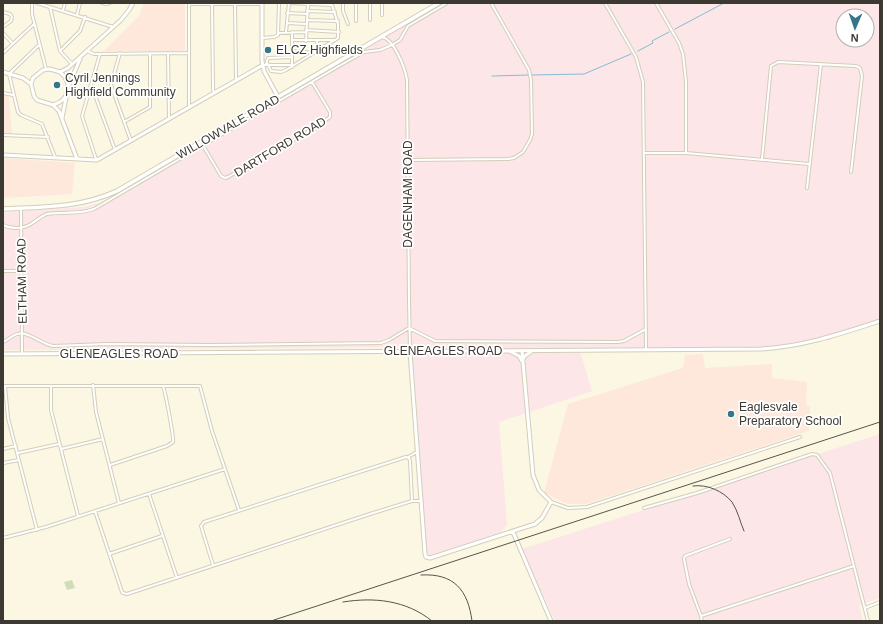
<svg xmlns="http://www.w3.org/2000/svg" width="883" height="624" viewBox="0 0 883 624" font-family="Arial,sans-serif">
  <rect width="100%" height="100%" fill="#fbf7e3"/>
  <path fill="#fce6e8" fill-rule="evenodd" d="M444,3h436v317l-64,19 -46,8 -191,1 13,43 -93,31 8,103 -7,8 -73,23 -15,-209 -409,3v-137l79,-6 22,-5zM843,16h24v24h-24z
    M880,434v164l-21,7 4,16h-308l-33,-72z"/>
  <path fill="#fee7db" d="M144,3h41v48h-81l35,-35z
    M3,95l6,2 3,38 -9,-1z
    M3,158l72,5 -3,31 -69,4z
    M703,354l2,14 67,-4v14l35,4 -1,23 4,1 -1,25 -223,73h-19l-23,-11 24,-89 115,-36 2,-13z"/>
  <path fill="#d0ddb8" d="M72,580l3,8 -8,2 -3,-8z"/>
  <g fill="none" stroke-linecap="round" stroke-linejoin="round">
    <path stroke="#83bed3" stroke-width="1" d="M675,29l49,-26
      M638,51l15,-8 -1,-2 17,-9
      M532,75l52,-1 47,-20
      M492,76l36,-1"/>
    <defs>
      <path id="minor" d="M32,3v11l14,55
        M37,3l76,24
        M102,3l4,1 4,-1
        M212,3l1,86 1,4
        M235,3l1,77
        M343,3v8l5,13
        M370,3v17
        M605,3l31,54 7,25 3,267
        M656,3l23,40 4,11 3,28v71
        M189,4h73
        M50,7l10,44 12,13
        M63,10l2,-7
        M307,11l28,1
        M3,12l7,2 2,3 -1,4 -8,6
        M287,13l20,1
        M77,15l3,-12
        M382,15v-12
        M307,20l31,1
        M356,21v-18
        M287,23l19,1
        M306,30l33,2
        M286,32l3,-29
        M3,33l10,11
        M278,33l28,-1
        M382,37c12,2 23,31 25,43l2,221 1,50
        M262,38l12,-1 4,-2 1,-32
        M292,40h43
        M306,41l2,-37
        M317,41v11
        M39,45l-30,29 9,38 3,3 21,9 13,33
        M60,51l20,-20 5,-14
        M87,51l7,3 95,-1
        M292,51l23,2
        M3,53l31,-29
        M120,53l-9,32 20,56
        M168,53l1,66
        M266,64l2,-6 24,-1
        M268,64l3,7 10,1 5,-2 52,-32v-14l-6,-19 -43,-2
        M263,65h29
        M292,67v-35
        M92,87l23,63
        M3,93l10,2
        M189,107v-104
        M124,122l26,-15v-54
        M3,135l45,2
        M201,142l20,34 4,2 3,-1 88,-50 14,-10v-5l-18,-30
        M644,153h42l123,11
        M96,159l-14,-43 18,-62
        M762,159l9,-93 7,-4 78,4 4,2 2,8 -11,96
        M408,160l100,-1 6,-1 9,-6 7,-12 2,-6 -1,-54 -2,-10 -38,-67
        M807,188l14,-124
        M21,208l1,145
        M3,225c8,4 20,4 28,-1 5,-3 10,-8 16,-10 15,-3 32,1 47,-5l245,-143 25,-14 16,-2 12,-5 8,-5 8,-14 39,-23
        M3,271h18
        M3,342c4,-2 9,-6 14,-8 12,-3 24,10 36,12l53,-2 105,1 170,-2 8,-3 20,-12 26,13 183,1 6,-1 22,-12
        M93,385l3,27 23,91
        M3,386h197l12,45 27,79
        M5,386l3,32 29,112
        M51,386v24l27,106
        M3,449l13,-3
        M61,449l42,-10
        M18,453l41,-9
        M408,457l9,-5
        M3,463l16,-3
        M110,465l57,-19 6,-4c1,-4 -8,-53 -10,-55
        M149,494l28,84
        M551,502l17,6 19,-1 213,-70
        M644,508l53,-15 115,-39 5,1 13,18 38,148
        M95,511l27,81 1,1 4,1 243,-80 42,-13h9
        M3,538l43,-11 179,-58
        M109,554l53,-18
        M213,565l-12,-39 3,-4 202,-65 3,1 1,3 2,40
        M865,608l15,-6
        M701,616l-12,-32 -5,-25 1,-3 45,-17
        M702,621l-1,-5 153,-50"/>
      <path id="tertiary" d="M262,3v58l2,10 14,26
        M3,72l20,6 8,6
        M60,72c13,11 10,28 -7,33l-16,-5 -3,-4 -3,-12 2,-6 10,-8 7,-1 10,3 8,-4 53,-48 8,-10 4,-7
        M69,85l11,-26
        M53,105l6,6 18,48
        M62,118l4,-20
        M3,155l94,5 166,-95
        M509,351l10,5 3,5
        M410,352l15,202 1,3 4,1 105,-34 7,-6 9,-16 -12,-12 -6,-15 -11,-124
        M3,354l757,-5c42,-2 80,-15 120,-28
        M523,359l2,-3 7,-5
        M513,532l38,89"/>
      <path id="secondary" d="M3,209c40,-2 77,-1 114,-18l322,-188"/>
    </defs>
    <use href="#minor" stroke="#d2ceba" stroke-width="4"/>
    <use href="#tertiary" stroke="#d2ceba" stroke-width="5"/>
    <use href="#secondary" stroke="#d2ceba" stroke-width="5.5"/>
    <use href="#minor" stroke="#fff" stroke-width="2"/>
    <use href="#tertiary" stroke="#fff" stroke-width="3"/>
    <use href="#secondary" stroke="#fff" stroke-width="3.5"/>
    <path stroke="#57554b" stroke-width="1" d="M693,486c14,-2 30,5 39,16 6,9 8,20 12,29
      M421,575c33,-2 47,15 51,46
      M343,602c31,-5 63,-2 89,19
      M271,621l609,-199"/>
  </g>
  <g fill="#357789" stroke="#fff" stroke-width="1.5">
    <circle cx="268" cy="50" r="4"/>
    <circle cx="57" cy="85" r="4"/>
    <circle cx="731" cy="414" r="4"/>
  </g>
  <g text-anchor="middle" stroke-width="3.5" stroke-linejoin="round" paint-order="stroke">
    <g font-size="12" fill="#3b3931" stroke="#fff" text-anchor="start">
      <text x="276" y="54">ELCZ Highfields</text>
      <text x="65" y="82">Cyril Jennings<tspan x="65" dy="14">Highfield Community</tspan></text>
      <text x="739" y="411">Eaglesvale<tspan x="739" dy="14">Preparatory School</tspan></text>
    </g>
    <g font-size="12" fill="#3b3931" stroke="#fff">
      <text transform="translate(228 127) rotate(-30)" y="4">WILLOWVALE ROAD</text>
      <text transform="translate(280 147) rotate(-31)" y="4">DARTFORD ROAD</text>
      <text transform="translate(408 194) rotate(-90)" y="4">DAGENHAM ROAD</text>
      <text transform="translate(22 281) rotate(-91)" y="4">ELTHAM ROAD</text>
      <text x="443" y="355">GLENEAGLES ROAD</text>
      <text x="119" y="358">GLENEAGLES ROAD</text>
    </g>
  </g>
  <rect width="883" height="624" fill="none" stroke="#3b3931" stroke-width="8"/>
  <g transform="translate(855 28) rotate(182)"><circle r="19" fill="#ffffff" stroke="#b1b0ad"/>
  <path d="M0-3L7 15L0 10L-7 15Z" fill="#357789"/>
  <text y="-6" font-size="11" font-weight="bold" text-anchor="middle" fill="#3b3931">N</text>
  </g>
</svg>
